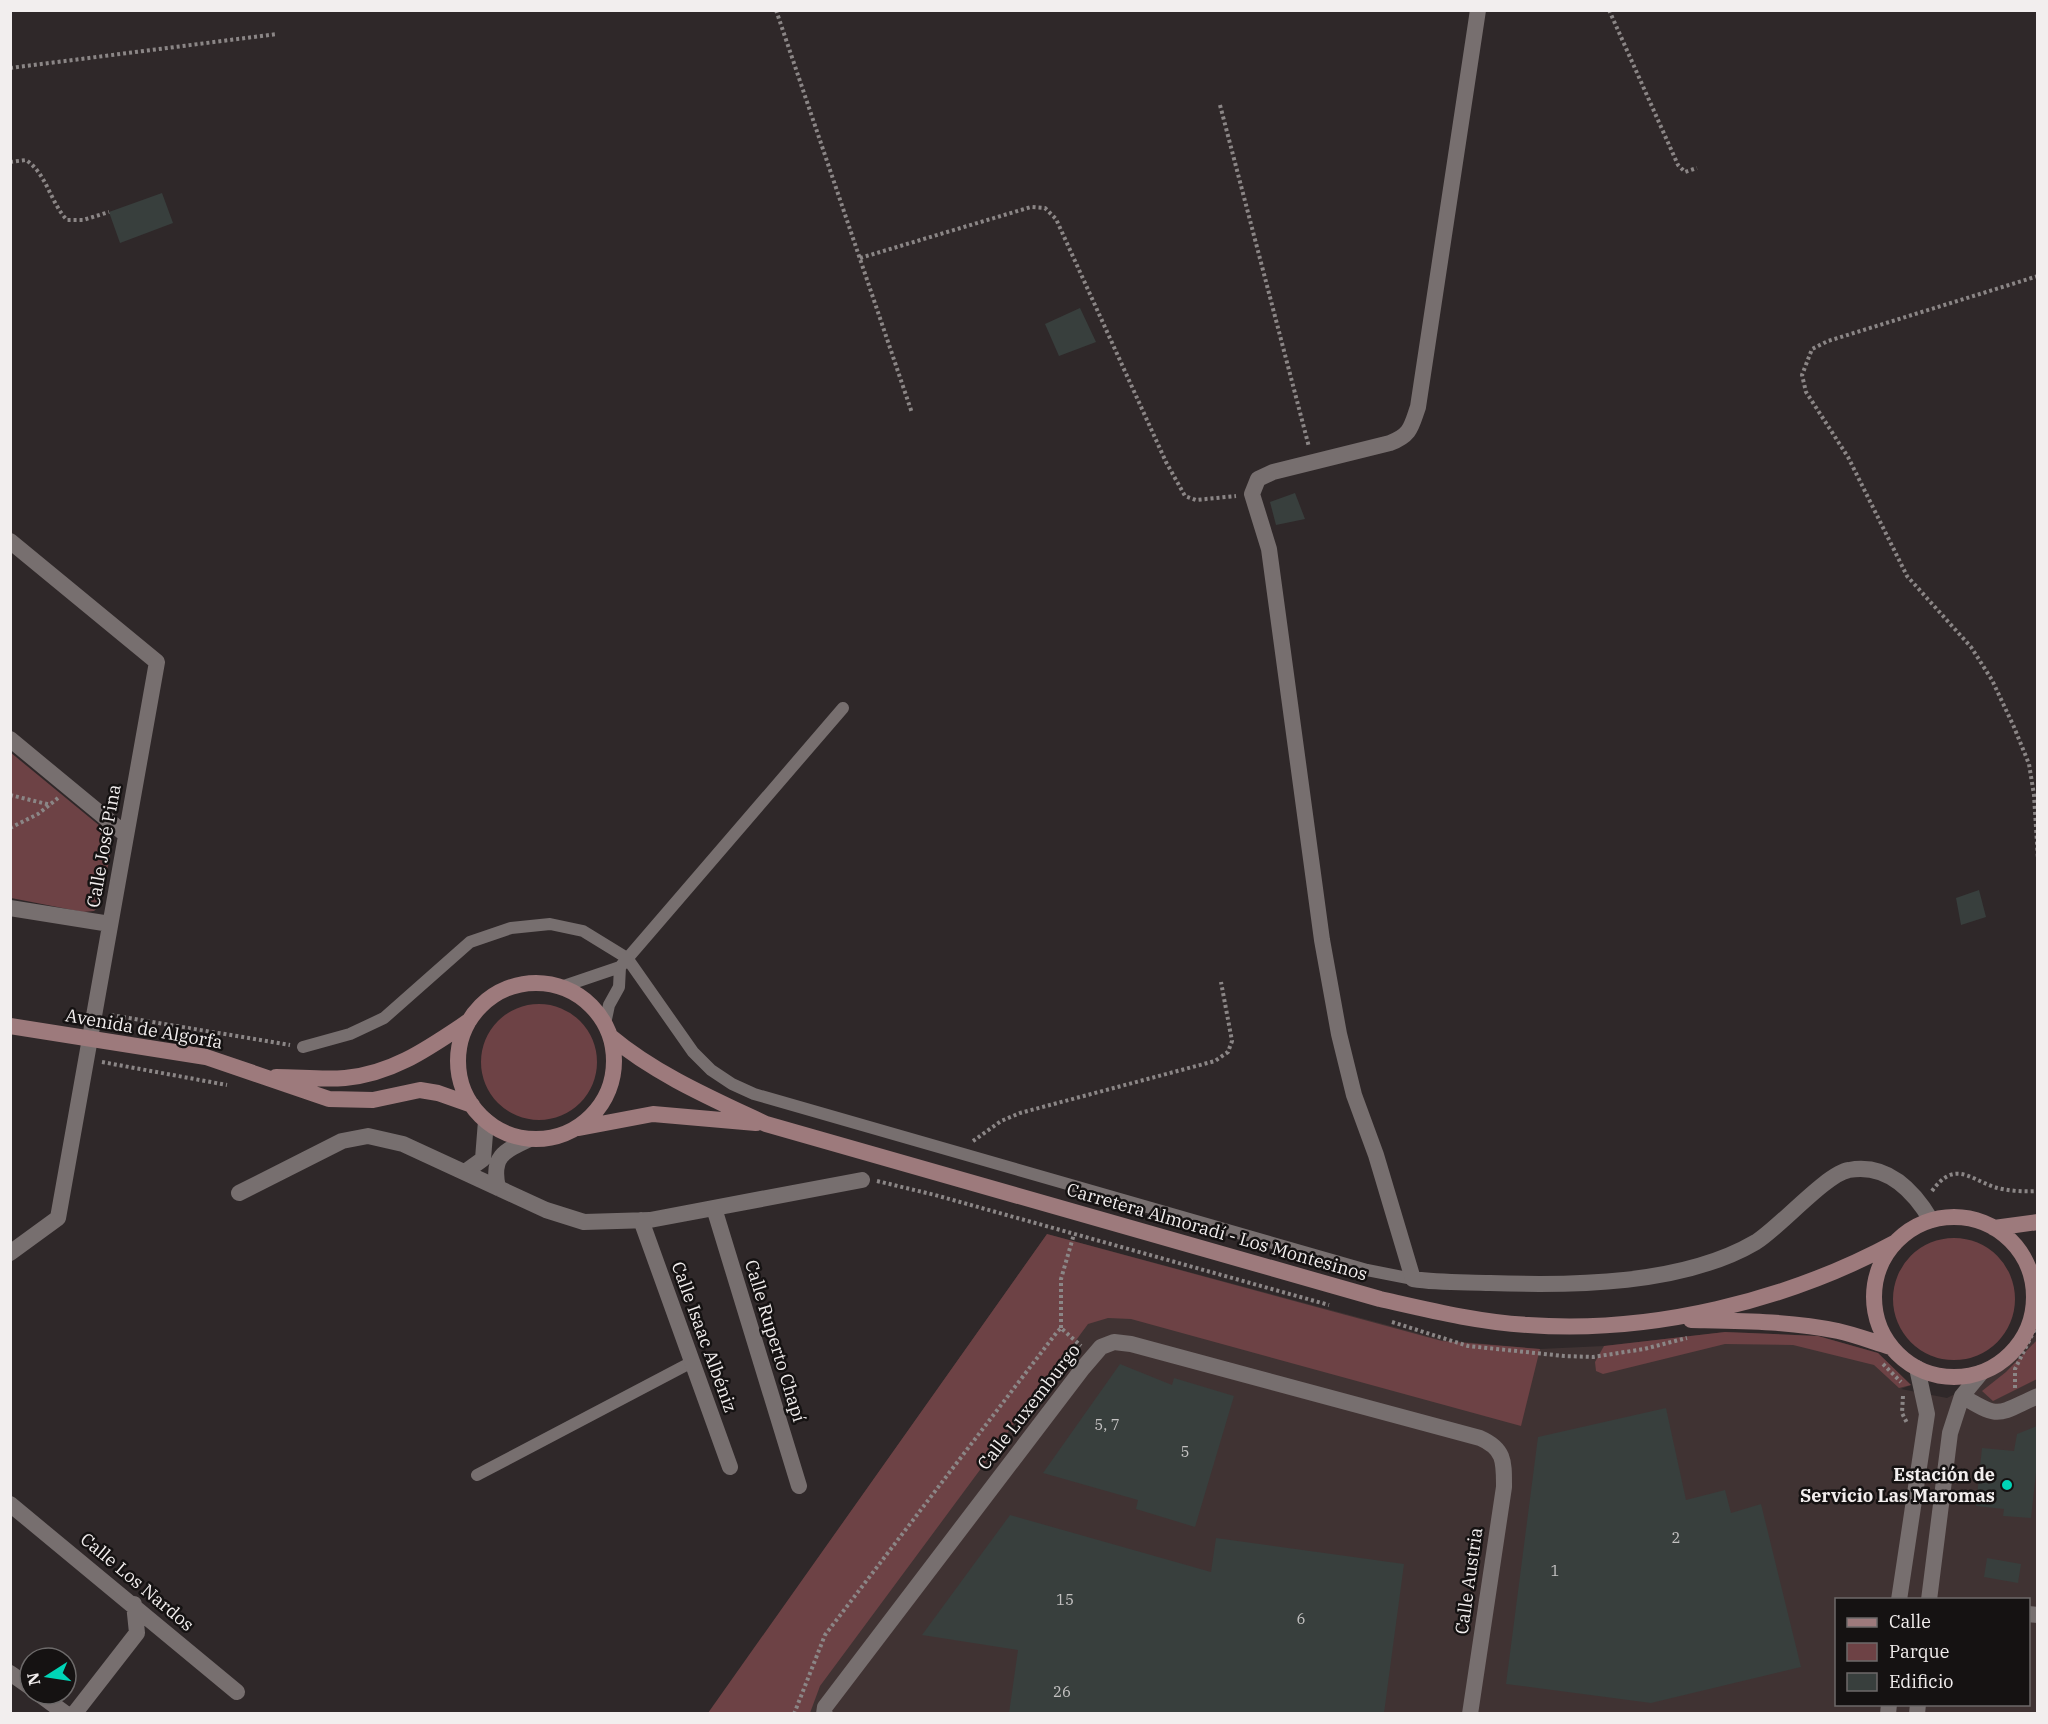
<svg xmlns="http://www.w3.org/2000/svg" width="2048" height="1724" viewBox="0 0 2048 1724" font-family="'IBM Plex Serif',serif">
  <rect width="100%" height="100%" fill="#2f2829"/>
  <path fill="#403333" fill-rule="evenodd" d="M1047,1234l396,106 97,9 64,-3 121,-14 93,4 60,17 33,32 -10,4 46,9 48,-24 42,-41v380l-1329,1zM1836,1600h192v104h-192z"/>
  <path fill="#6d4245" d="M10,752l96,79 5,10 -1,15 -10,49 -6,6 -11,1 -72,-14z
    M481 1062a58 58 0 1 1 116 0a58 58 0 1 1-116 0Z
    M1047,1234l395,107 98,8 -19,77 -390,-107 -23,-1 -20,6 -268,362 -10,27h-102z
    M1893 1299a61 61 0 1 1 122 0a61 61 0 1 1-122 0Z
    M1725,1332l93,4 60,17 33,32 -12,3 -25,-23 -81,-20 -68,-1 -122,30 -7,-3 -1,-9 9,-16z
    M2037,1340v39l-44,22 -11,-10 24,-19z"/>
  <path fill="#383f3d" d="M162,193l11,30 -53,20 -11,-31z
    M1080,308l16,34 -37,14 -14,-32z
    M1295,493l10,26 -29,6 -6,-23z
    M1979,890l7,27 -25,8 -5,-27z
    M1120,1364l52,21 2,-7 60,18 -39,131 -59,-18 2,-9 -95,-27z
    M1666,1408l20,92 39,-10 6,23 30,-9 40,163 -150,36 -145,-19 32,-247z
    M2037,1426v38l-6,54 -28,-2 1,-7 -28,-3 6,-58 32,3 3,-17z
    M1010,1515l201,57 5,-34 188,26 -20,149h-375l9,-63 -96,-15z
    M1987,1558l34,6 -3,19 -34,-6z"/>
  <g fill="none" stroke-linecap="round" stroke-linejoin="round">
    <path stroke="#8b8686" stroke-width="4" stroke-dasharray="3 3" stroke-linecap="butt" d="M776,10l136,403
      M1609,10l69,155 7,7 12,-4
      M10,68l267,-34
      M1220,105l89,342
      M10,162l16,-2c21,14 24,42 41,60h16l26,-8
      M860,258l171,-51 14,1 11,11 110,243 19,34 11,4 40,-4
      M2038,276l-210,65 -16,8 -10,26 4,17 42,65 59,119 64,71 21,33 22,47 15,37 5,31 4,64
      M10,795l41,10
      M10,828l28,-14 20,-16
      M111,1015l179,30
      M102,1062l125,23
      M973,1141l28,-20 19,-8 195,-52 13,-9 4,-11 -11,-59
      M877,1181l58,14 394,110
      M1932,1191c22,-30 35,-14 62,-4 13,4 30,5 44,4
      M1392,1322l76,24 96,10 29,1 51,-8 43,-11
      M1061,1328v-49l13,-45
      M1883,1364l18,18
      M2015,1388v-19l23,-46
      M1903,1396l-1,17 5,10
      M794,1714l31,-79 232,-303 4,-4 20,18"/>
    <path stroke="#776f6f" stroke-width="12" d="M561,987l59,-20 223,-259
      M605,1024l4,-19 10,-18 1,-20
      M303,1047l47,-13 34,-16 86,-76 41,-14 39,-4 33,7 44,27 66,94 18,18 21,14 22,10 613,176 46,9
      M477,1475l215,-113"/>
    <path stroke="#776f6f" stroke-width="16" d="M1478,10l-60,397c-7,20 -7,28 -28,36l-117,29 -15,7 -6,15 17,55 53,391 17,94 15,61 22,60 37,124c26,4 52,3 77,4 83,3 193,2 266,-41 24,-15 71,-69 93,-72 38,-7 64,20 82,50
      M10,541l147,121 -99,556 -48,35
      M10,739l115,95
      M10,908l100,16
      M465,1172l18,-13 3,-38
      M498,1188c-7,-31 5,-37 32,-49
      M239,1193l103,-52 26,-5 35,8 143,66 38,12 66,-2 212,-40
      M714,1208l85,278
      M641,1220l89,247
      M1962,1396c39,24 35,18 76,0
      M10,1504l227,188
      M1899,1600l28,-186 -10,-46
      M1929,1600l21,-167 12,-37 19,-23
      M2028,1614l10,1
      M10,1673l20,14
      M39,1694l27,20
      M74,1714l63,-81 -3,-29
      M824,1714l1,-7 258,-339 18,-21 13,-5 17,2 349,94c25,11 24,24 24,49l-34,227
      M1888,1714l1,-10
      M1917,1714l1,-10"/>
    <path stroke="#9d7a7c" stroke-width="16" d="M458 1061a78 78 0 1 1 156 0a78 78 0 1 1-156 0Z
      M10,1026l196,31 123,42 44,1 47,-10 18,3 34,12
      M610,1036c45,38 103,63 156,88l614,175c49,11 97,23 148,26 123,9 259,-24 368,-83
      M276,1077c23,0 46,3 69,1 48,-4 85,-31 124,-57
      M579,1128l74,-14 103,9
      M1874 1297a80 80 0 1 1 160 0a80 80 0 1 1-160 0Z
      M1994,1228l44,-6
      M1691,1320c49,1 99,1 147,11 18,4 36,11 53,16"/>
  </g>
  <circle fill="#00d5b7" stroke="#151212" stroke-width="2" cx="2007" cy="1485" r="6"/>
  <g text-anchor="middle" stroke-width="5" stroke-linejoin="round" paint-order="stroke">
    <g font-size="15" fill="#c4c2c2">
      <text x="1107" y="1430">5, 7</text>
      <text x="1185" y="1457">5</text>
      <text x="1676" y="1543">2</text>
      <text x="1555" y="1576">1</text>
      <text x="1065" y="1605">15</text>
      <text x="1301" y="1624">6</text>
      <text x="1062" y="1697">26</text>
    </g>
    <g font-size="18" fill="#f2eeee" stroke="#151212">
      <text transform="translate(104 846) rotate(-80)" y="6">Calle José Pina</text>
      <text transform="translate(144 1029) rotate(10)" y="6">Avenida de Algorfa</text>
      <text transform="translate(1217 1232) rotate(16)" y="6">Carretera Almoradí - Los Montesinos</text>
      <text transform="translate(704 1337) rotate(70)" y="6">Calle Isaac Albéniz</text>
      <text transform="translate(775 1341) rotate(73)" y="6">Calle Ruperto Chapí</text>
      <text transform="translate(1029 1407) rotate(-52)" y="6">Calle Luxemburgo</text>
      <text transform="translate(1469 1581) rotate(-82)" y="6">Calle Austria</text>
      <text transform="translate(137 1582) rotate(40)" y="6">Calle Los Nardos</text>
    </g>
    <g font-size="18" font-weight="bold" fill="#f2eeee" stroke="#151212" text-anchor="end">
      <text x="1995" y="1481">Estación de<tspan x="1995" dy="21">Servicio Las Maromas</tspan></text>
    </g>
  </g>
  <rect width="2048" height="1724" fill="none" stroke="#f2eeee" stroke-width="24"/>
  <rect x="1835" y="1598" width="195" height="108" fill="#151212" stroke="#6d6a6a" stroke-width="1.5"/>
  <rect x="1847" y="1618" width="30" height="9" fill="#9d7a7c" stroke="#6d6a6a" stroke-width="1.5"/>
  <text x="1889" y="1628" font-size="18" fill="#f2eeee">Calle</text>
  <rect x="1847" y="1643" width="30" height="18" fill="#6d4245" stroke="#6d6a6a" stroke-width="1.5"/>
  <text x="1889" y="1658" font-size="18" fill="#f2eeee">Parque</text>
  <rect x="1847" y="1673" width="30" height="18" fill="#383f3d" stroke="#6d6a6a" stroke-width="1.5"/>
  <text x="1889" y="1688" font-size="18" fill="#f2eeee">Edificio</text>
  <g transform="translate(48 1676) rotate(258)"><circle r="28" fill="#151212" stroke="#6d6a6a" stroke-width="1.5"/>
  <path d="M0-4.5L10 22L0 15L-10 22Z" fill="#00d5b7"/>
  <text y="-9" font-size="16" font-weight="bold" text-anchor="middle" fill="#f2eeee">N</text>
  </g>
</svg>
